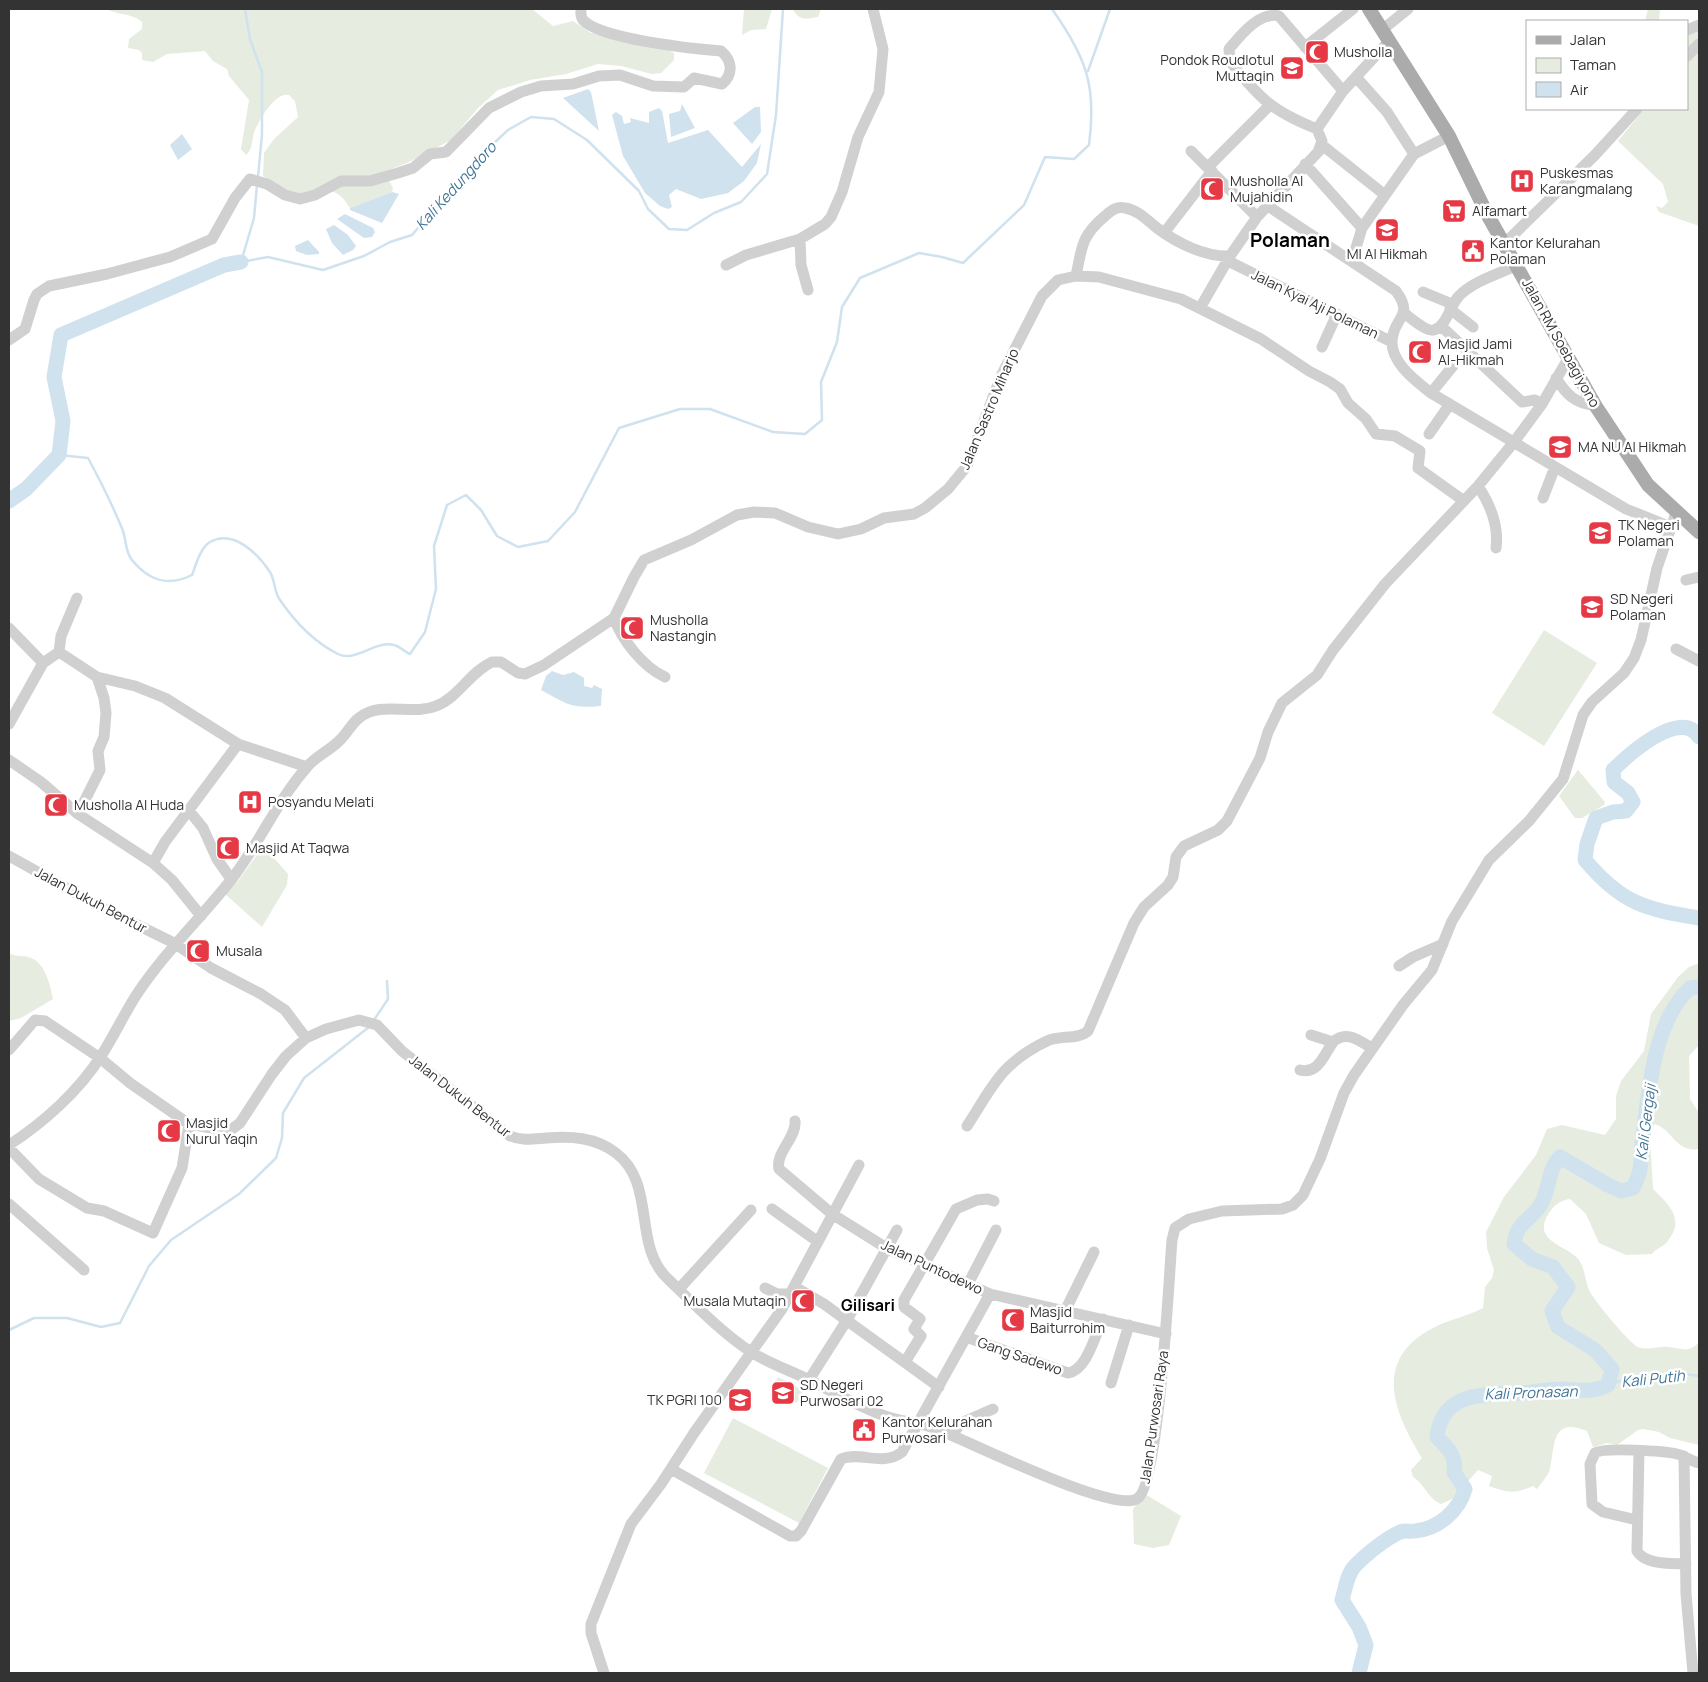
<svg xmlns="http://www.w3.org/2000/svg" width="1708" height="1682" viewBox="0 0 1708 1682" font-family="Manrope,sans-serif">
  <rect width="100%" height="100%" fill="#fff"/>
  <path fill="#e6ecdf" d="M106,9h426l21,17 20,-5 18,12 19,1 46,11 18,8v7l-13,13 -9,1 -31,-8 -23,-2 -32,10 -36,6 -32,10 -20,18 -27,32 -42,22 -25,10 9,16 -1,4 -42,16c-19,-31 -32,-9 -59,-16 -10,-3 -20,-11 -28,-16l1,-23 10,-14 24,-22 -3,-16 -6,-6c-14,-3 -29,24 -34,35 -4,9 -1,18 -9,25l-5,-6 8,-49 -20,-24 -2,-7 -14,-8 -8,-10 -38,3 -14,8 -11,-2v-7l-3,-3 -11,-2 1,-9 13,-10v-7c-10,-9 -24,-7 -36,-13z
    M744,9h28l-6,20 -15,1 -9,5z
    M793,9h28l-3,8c-11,2 -20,4 -25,-8z
    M1648,9h12l-1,12h-14z
    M1699,28v198l-40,-14 -3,-6 6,2 6,-6 -5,-18 -45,-43 26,-32h43v-73z
    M1544,630l53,33 -53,83 -52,-33z
    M1578,770l27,32 -1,3 -22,13h-7l-16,-22z
    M262,848l11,9 15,17 -1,11 -25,42 -37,-33 13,-13z
    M9,953c5,4 12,2 19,4 17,4 22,27 25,42l-32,19 -12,3z
    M1699,963v82l-10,11 1,43 9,14v36c-23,4 -26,-19 -44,-25l-4,6 -1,8 3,51c16,16 33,30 14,53 -5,6 -11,6 -15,12l-26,1 -27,-12 -13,-29 -16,-15c-9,1 -16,6 -21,14 -19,29 19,32 30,47 6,9 6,20 10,30 3,8 42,55 49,57 11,4 20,-1 30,0 14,1 21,7 31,-5v103l-29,-7 -11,-6 -16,-3 -5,1 -21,15 -10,-2 -14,4 -6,-16c-36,-15 -32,15 -37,38 -2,7 -9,14 -13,20l-4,-3c-19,8 -25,7 -44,0l3,-10 -14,-6 -26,29 -11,5c-14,-6 -16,-20 -28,-27l-2,-7 11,-12c-30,-48 -50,-101 15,-132 15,-7 31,-10 46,-18l2,-21 7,-9 2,-8 -7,-22 -1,-16 18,-35 32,-42 11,-26 15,-4 43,10 11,-16v-23l5,-15 23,-30 7,-37 27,-37 11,-10z
    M778,1377l25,13 -6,13 -25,-13z
    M733,1418l95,50 -29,55 -95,-50z
    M1145,1494l36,22 -12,29 -16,3 -19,-4 -1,-35z"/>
  <path fill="#cfe2ee" d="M588,89l3,3 8,39 -36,-33z
    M682,104l13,24 -24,9 -2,-23 11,-3z
    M755,107h5l1,25 -9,12 -19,-21z
    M659,108l3,3 6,32 40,-13 34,37 19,-23 -4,19 -13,18 -16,12 -27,6 -25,-10 -7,6 3,12 -4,2 -8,-3 -15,-13 -22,-37 -11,-41 4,-3 6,4 2,8 7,-2 -1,-4 19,5v-11z
    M182,134l10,15 -14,11 -8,-15z
    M392,192l7,2 -17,29 -32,-13v-2z
    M345,214l28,14 2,4 -3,5 -8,1 -27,-19z
    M334,225l14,10 8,11 -3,4 -10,5 -11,-12 -6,-14z
    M308,240l11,12v2l-12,1 -11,-4 -1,-5z
    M552,671l11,4 11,-3 10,6v8l8,2 2,-3 8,4 -1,17c-30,3 -34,-2 -60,-16l5,-14z"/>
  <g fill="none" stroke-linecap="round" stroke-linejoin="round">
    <path stroke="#cfe2ee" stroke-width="2.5" d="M245,9l5,30 12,33v62l-4,43
      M1088,71l22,-62
      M257,185l-3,33 -13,44 27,-5 55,13 41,-14 26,-14 22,-7 67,-78 29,-27 23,-13 23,2 33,21 52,51 9,18 21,20 18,1 27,-17 27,-11 26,-28 9,-59 7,-106
      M59,455l29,3c13,24 25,48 35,73 3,9 3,23 9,29 17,21 36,27 60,15 4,-10 8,-27 18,-33 24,-13 48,12 60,30 5,8 4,20 10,28 15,22 34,42 58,54 17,9 37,-14 56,-9 5,1 11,7 16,9l15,-22 11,-43 -2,-43 13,-41 19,-10 15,15 16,26 21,11 30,-6 27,-29 44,-84 61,-19h30l63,23 32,2 17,-14 -1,-38 16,-40 5,-35 18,-29 59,-25 23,4 21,6 61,-58 21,-48 29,2 15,-14c8,-59 -3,-88 -37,-136
      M374,1020l14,-21 -1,-18
      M9,1330l25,-12h33l34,9 19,-4 29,-57 22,-26 68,-46 37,-36 6,-20 1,-25 21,-35 65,-51
      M1608,1385l22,-7 39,2 17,-6 13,2"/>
    <path stroke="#cfe2ee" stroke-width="15" d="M9,501l17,-12 33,-34 4,-34 -9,-44 7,-42 163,-70 17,-3
      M1699,737c-18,-30 -71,18 -86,33l1,12 14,11 5,9 -7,9 -13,1 -17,6 -9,26 -2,16c37,44 60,49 114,58
      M1359,1673l7,-28 -7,-18 -17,-27c3,-10 5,-25 12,-33 11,-12 31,-28 46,-35 5,-2 10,0 15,-1 23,-2 44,-20 50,-42l-11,-17c3,-16 -6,-24 -17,-35 5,-46 47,-42 84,-44 14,-1 28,-4 42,-4 17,1 30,4 45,-4l4,-16 -17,-19 -37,-23 -6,-16 16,-24 -15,-20 -21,-8 -18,-15c2,-22 18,-24 27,-40 9,-16 7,-35 19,-47l48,28 13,6 12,-3c12,-24 6,-29 10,-52 6,-48 11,-115 47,-148l9,-1"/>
    <path stroke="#d0d0d0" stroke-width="11" d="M1382,30l26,-21
      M1687,30l12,-5
      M1305,47l48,-38
      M1687,56l12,-12
      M1356,77l31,35 27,42
      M1317,129c-45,-18 -57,-30 -87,-68l-1,-12c11,-13 30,-38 50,-33l64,75
      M1322,145l63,50
      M1191,151l66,66
      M1305,164l57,64
      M1208,167l61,-61
      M1268,206l128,85c19,26 -3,26 -4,50 -1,22 24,40 39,52l195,116 45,18
      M1164,233l48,-62
      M800,239l1,26 7,25
      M1505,243l90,-88 42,-46
      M1228,261l164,81
      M1352,261l10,-33 52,-74 35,-18
      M726,265l20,-10 54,-16 25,-15 6,-7 11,-25 16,-55 21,-45 4,-43 -10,-40
      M1076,276c6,-29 5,-40 29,-60 6,-5 11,-10 20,-8 13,2 22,12 32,20 20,15 48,29 73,28
      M1423,292l29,12
      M1200,308l30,-52 27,-39 61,-65 4,-11 -5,-12 26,-38 45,-49
      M1450,309l23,18
      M1404,313c7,5 22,19 30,17 13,-4 16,-25 25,-34 14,-15 40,-22 58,-31
      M1441,326l81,76 13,-2 7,4
      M9,340l16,-11 9,-29 3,-6 12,-8 58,-12 63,-17 42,-18 23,-41 15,-19 17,5 18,11 15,4 15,-4 26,-14h29l28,-8 15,-5 17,-14 16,-2 43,-44 32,-16 20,-6 32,-2 26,-8 21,-1 33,11 31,1 10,-9 28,6c12,-10 10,-24 -1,-33 -27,-2 -121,-12 -138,-31 -3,-4 -2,-7 -2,-11
      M1322,347l15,-33
      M1556,378c10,16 19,26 39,27
      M1431,393l22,-27
      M1429,434l21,-30
      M1478,486c12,18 21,39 18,62
      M1543,498l12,-31
      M1686,580l13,-3
      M614,618c8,22 29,49 51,59
      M9,628l34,35
      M1676,649l23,12
      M59,652l2,-16 16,-38
      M9,724l34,-61 16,-11 38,25 38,9 30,12 73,46 69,23
      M9,760l32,22 37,32 75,49 19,17 29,36
      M190,812l13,16 14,31 14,20
      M78,814l22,-44 -2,-19 6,-14 2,-24 -2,-15 -7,-21
      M9,856l88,49 77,38 37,25 50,26 24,16 21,28
      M153,863l12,-21 73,-98
      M1399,966l14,-9 30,-13
      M1311,1035l22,7c13,-12 25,-2 39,6
      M9,1050l26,-30 10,1 55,37 30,25 59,41 33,6 10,-1 8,-6 32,-49 14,-18 20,-18 20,-9 33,-9 18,5 25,26 108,85c12,5 23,3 36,2 25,-2 49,-1 70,15 41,31 16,93 52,126 26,25 53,53 83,73 17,11 38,18 56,27 27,13 53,29 81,38 15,5 31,5 46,11 31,11 182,88 204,70 21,-15 31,-222 34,-258l3,-12 14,-9 33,-8 60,-2 11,-4 10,-10 17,-36 24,-66 10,-18 49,-70 29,-35 20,-49 37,-61 40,-39 34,-42 20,-64 9,-13 32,-29 10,-15 7,-18 16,-72 19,-55
      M1300,1070c18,5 24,-15 33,-28
      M795,1121c2,16 -20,32 -16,48l53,45 56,35 80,35 22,10 176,40
      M967,1126c26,-40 34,-63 80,-85 13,-6 31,-1 41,-10l46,-108 10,-16 24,-22 5,-8 3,-20 8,-11 34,-16 9,-9 33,-63 8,-26 14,-29 35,-28 16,-25 52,-66 93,-98 36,-44 28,-38 27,-47
      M9,1145c34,-22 70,-54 92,-89 13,-20 23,-42 36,-62 28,-42 63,-75 94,-114 28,-36 46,-79 76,-113 9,-11 22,-16 32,-26 8,-7 12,-17 20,-23 22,-18 52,-2 77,-12 22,-8 34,-34 56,-44h9l17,11 7,1 19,-9 70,-47 20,-41 10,-17 47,-20 46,-25 17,-3 21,1 33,14 30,7 23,-5 23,-11 30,-4 11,-6 23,-19 19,-23 34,-90 41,-80 16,-16 18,-4 23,1 82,22 80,40 48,32 21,11 10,7 8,14 18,16 10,15 19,2 25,15 -2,17 46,33
      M9,1148l30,31 48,29 17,3 49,22 29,-65 7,-44
      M9,1204l75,66
      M772,1209l45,32
      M968,1284l28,-54
      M795,1287l29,17 115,83
      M765,1288l12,6h15
      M679,1289l72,-79
      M1065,1311l29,-59
      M966,1337l102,36c19,-3 27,-38 35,-54
      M905,1362l16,-26 -7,-7 6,-10 -16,-12v-7l52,-91 21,-9 11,-1 6,2
      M809,1380l38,-60 50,-90
      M1111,1383l18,-58
      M952,1435l9,-12 32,-14
      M1639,1451l-2,100c8,14 34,12 49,13
      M1684,1456l2,138 7,79
      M671,1469l119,67h6l5,-5 40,-72c19,-8 42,8 61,-7l88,-158
      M1637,1520l-34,-8 -11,-8 -2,-40 5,-11c8,-6 70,-2 82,1 8,2 14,7 22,9
      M604,1673l-13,-40v-9l40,-100 30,-40 33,-51 88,-124 77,-144"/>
    <path stroke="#ababab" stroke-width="14" d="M1369,9l80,127 38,78 108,191 53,80 51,47"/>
  </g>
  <defs>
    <symbol id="mosque-square" viewBox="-11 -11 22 22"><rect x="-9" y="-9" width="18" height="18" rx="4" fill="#e63946" stroke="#fff"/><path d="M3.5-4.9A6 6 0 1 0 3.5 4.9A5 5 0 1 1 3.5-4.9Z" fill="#fff"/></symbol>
    <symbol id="school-square" viewBox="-11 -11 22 22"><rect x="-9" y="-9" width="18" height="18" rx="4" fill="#e63946" stroke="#fff"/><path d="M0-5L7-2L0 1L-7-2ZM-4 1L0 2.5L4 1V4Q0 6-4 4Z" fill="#fff"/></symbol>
    <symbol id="hospital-square" viewBox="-11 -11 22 22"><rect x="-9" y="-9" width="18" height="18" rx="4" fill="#e63946" stroke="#fff"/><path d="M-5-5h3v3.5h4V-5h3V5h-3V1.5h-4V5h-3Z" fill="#fff"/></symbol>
    <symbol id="supermarket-square" viewBox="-11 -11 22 22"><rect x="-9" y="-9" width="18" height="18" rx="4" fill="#e63946" stroke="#fff"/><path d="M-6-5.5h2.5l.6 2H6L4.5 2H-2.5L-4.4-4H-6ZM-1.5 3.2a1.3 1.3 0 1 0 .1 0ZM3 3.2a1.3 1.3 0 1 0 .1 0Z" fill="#fff"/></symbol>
    <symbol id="civic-square" viewBox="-11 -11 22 22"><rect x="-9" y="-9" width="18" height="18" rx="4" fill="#e63946" stroke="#fff"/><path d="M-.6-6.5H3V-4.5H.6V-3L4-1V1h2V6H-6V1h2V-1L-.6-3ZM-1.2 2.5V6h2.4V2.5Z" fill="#fff"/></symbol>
  </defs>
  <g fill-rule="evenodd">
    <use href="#mosque-square" x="1303" y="38" width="28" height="28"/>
    <use href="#school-square" x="1278" y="54" width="28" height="28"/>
    <use href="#hospital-square" x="1508" y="167" width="28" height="28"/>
    <use href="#mosque-square" x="1198" y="175" width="28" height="28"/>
    <use href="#supermarket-square" x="1440" y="197" width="28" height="28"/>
    <use href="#school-square" x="1373" y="216" width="28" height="28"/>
    <use href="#civic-square" x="1459" y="237" width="28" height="28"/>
    <use href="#mosque-square" x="1406" y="338" width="28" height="28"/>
    <use href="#school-square" x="1546" y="433" width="28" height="28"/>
    <use href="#school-square" x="1586" y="519" width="28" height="28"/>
    <use href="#school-square" x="1578" y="593" width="28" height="28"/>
    <use href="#mosque-square" x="618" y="614" width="28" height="28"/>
    <use href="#hospital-square" x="236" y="788" width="28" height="28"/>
    <use href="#mosque-square" x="42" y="791" width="28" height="28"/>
    <use href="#mosque-square" x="214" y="834" width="28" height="28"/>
    <use href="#mosque-square" x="184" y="937" width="28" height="28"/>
    <use href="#mosque-square" x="155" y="1117" width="28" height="28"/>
    <use href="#mosque-square" x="789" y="1287" width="28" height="28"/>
    <use href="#mosque-square" x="999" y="1306" width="28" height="28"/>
    <use href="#school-square" x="769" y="1379" width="28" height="28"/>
    <use href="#school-square" x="726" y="1386" width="28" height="28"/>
    <use href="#civic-square" x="850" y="1416" width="28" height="28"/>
  </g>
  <g text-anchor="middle" stroke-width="5" stroke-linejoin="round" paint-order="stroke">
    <g font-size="14" fill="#333" stroke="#fff" text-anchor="start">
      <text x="1334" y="57">Musholla</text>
      <text x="1274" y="65" text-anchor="end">Pondok Roudlotul<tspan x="1274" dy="16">Muttaqin</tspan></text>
      <text x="1540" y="178">Puskesmas<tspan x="1540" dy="16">Karangmalang</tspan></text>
      <text x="1230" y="186">Musholla Al<tspan x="1230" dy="16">Mujahidin</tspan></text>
      <text x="1472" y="216">Alfamart</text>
      <text x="1490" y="248">Kantor Kelurahan<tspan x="1490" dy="16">Polaman</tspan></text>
      <text x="1387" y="259" text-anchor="middle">MI Al Hikmah</text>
      <text x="1438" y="349">Masjid Jami<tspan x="1438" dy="16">Al-Hikmah</tspan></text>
      <text x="1578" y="452">MA NU Al Hikmah</text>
      <text x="1618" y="530">TK Negeri<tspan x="1618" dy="16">Polaman</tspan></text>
      <text x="1610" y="604">SD Negeri<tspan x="1610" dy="16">Polaman</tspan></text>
      <text x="650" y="625">Musholla<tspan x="650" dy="16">Nastangin</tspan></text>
      <text x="268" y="807">Posyandu Melati</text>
      <text x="74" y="810">Musholla Al Huda</text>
      <text x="246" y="853">Masjid At Taqwa</text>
      <text x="216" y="956">Musala</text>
      <text x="186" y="1128">Masjid<tspan x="186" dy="16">Nurul Yaqin</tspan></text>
      <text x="786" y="1306" text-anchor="end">Musala Mutaqin</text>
      <text x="1030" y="1317">Masjid<tspan x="1030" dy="16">Baiturrohim</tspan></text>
      <text x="800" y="1390">SD Negeri<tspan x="800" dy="16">Purwosari 02</tspan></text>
      <text x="722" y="1405" text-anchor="end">TK PGRI 100</text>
      <text x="882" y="1427">Kantor Kelurahan<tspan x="882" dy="16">Purwosari</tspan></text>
    </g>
    <g font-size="14" fill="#333" stroke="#fff">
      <text transform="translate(1315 304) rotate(26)" y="5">Jalan Kyai Aji Polaman</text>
      <text transform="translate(1561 343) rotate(61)" y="5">Jalan RM Soebagiyono</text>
      <text transform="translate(989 409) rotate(-67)" y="5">Jalan Sastro Miharjo</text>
      <text transform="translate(91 900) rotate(28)" y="5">Jalan Dukuh Bentur</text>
      <text transform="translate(460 1096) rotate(38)" y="5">Jalan Dukuh Bentur</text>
      <text transform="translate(932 1267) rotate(25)" y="5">Jalan Puntodewo</text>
      <text transform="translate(1020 1356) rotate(19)" y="5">Gang Sadewo</text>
      <text transform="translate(1154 1417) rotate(-82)" y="5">Jalan Purwosari Raya</text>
    </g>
    <g font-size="15" font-style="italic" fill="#3f7597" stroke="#fff">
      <text transform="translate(456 186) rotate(-48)" y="5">Kali Kedungdoro</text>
      <text transform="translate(1646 1122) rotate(-83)" y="5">Kali Gergaji</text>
      <text transform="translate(1653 1379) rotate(-6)" y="5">Kali Putih</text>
      <text transform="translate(1531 1393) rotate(-2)" y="5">Kali Pronasan</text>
    </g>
    <g font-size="16" font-weight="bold" fill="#000" stroke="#fff">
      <text x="868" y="1311">Gilisari</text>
    </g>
    <g font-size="19" font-weight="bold" fill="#000" stroke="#fff">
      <text x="1290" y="247">Polaman</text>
    </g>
  </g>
  <rect width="1708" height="1682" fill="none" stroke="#333333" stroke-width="20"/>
  <rect x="1526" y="20" width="162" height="90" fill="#ffffff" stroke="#adadad"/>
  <rect x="1536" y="36" width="25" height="8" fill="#ababab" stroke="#adadad"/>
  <text x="1570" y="45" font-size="15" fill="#333333">Jalan</text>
  <rect x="1536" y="58" width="25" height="15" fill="#e6ecdf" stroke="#adadad"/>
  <text x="1570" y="70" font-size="15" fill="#333333">Taman</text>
  <rect x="1536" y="82" width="25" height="15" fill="#cfe2ee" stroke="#adadad"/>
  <text x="1570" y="95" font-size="15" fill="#333333">Air</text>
</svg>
